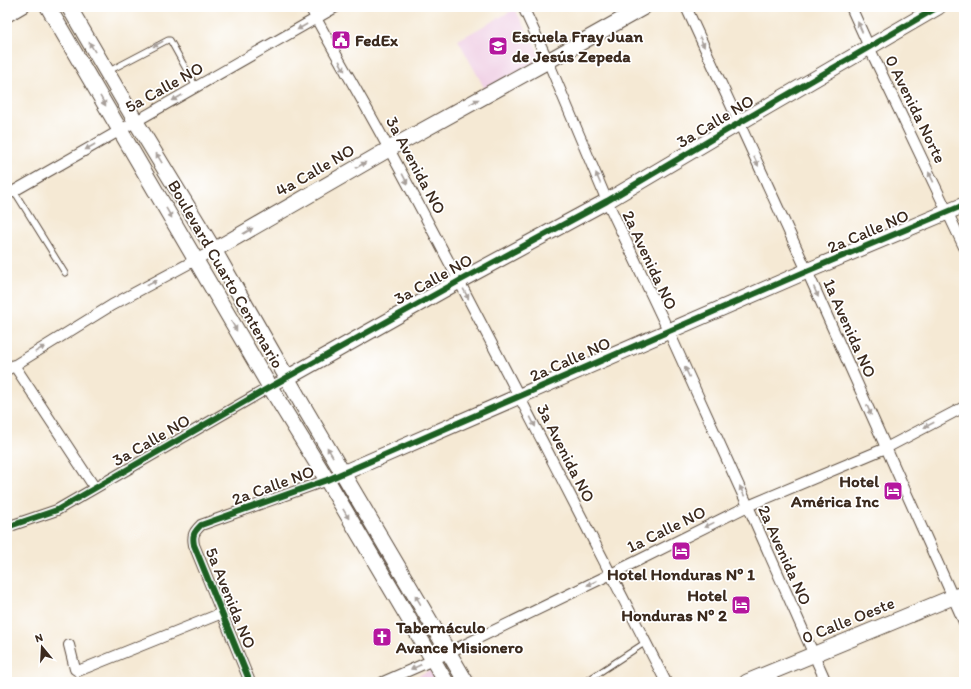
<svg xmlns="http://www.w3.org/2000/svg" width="971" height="689" viewBox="0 0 971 689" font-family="Itim,sans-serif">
  <rect width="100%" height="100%" fill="#fff"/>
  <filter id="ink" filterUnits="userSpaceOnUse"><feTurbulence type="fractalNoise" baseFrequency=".025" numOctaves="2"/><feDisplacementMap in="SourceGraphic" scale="8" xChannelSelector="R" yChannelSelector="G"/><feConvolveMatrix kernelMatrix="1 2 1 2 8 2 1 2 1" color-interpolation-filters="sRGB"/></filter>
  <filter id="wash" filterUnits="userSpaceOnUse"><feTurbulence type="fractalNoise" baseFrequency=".012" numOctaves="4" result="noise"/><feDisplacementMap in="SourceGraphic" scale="16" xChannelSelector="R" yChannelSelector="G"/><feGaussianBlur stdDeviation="0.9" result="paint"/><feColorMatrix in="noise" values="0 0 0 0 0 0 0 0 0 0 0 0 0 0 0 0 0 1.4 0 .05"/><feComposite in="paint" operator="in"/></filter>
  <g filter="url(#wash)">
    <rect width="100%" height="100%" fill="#f5e9d4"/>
    <path fill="#f0d0e5" d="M515,9l24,44 -1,7 -53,29 -27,-49z
      M430,670l6,12h-31z"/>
  </g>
  <g filter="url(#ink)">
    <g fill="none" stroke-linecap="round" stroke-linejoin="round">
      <defs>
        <path id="lane" d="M109,71l59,-31h2l26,47
          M14,191l51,82
          M585,682l61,-40"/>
        <path id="street" d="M310,7c26,49 54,95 80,144 95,176 185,354 276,531
          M523,7l25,54 59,140 62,131 79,174 78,176
          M686,7l121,264 157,351
          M851,7l18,40 95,200
          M7,17l17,-10
          M7,195l329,-188
          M14,365l81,123
          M7,370l105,-65 102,-55
          M7,527l50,-17 213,-123 17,-9
          M69,645l6,24 3,2 144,-58
          M250,682l-56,-137c-2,-10 0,-13 7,-20l126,-45 16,-7
          M383,682l50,-22 178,-86 137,-68 138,-58 78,-41"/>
        <path id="secondary" d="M48,7l222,380 57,93 119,202
          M69,7l67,115 78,128 88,154 164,278
          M214,250l175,-101 159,-88 96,-54
          M287,378l172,-97 148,-80 132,-78 199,-116
          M343,473l464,-202 157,-66
          M747,682l206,-85 11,-3"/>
      </defs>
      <use href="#lane" stroke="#574739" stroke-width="7"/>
      <use href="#street" stroke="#574739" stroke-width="12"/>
      <use href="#secondary" stroke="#574739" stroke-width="17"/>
      <use href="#lane" stroke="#fff" stroke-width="5"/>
      <use href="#street" stroke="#fff" stroke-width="10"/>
      <use href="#secondary" stroke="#fff" stroke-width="15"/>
      <defs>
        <path id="cycleway" d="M7,527l50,-17 213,-123 189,-106 148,-80 132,-78 199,-116
          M250,682l-56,-137c-2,-10 0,-13 7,-20l126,-45 480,-209 157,-66"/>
      </defs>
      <use href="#cycleway" stroke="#fff" stroke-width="8"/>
      <use href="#cycleway" stroke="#1b5e20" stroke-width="6"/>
    </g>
    <defs><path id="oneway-solid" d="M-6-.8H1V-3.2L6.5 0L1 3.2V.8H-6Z"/></defs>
    <g fill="#a79f9a">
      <use href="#oneway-solid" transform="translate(302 27) rotate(150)"/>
      <use href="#oneway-solid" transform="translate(860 27) rotate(-114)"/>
      <use href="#oneway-solid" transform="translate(702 42) rotate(65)"/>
      <use href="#oneway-solid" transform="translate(158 44) rotate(151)"/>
      <use href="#oneway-solid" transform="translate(92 47) rotate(-121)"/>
      <use href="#oneway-solid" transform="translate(342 66) rotate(61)"/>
      <use href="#oneway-solid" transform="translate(177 98) rotate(150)"/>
      <use href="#oneway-solid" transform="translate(103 101) rotate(60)"/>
      <use href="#oneway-solid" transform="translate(474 102) rotate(-29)"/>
      <use href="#oneway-solid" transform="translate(90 147) rotate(150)"/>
      <use href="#oneway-solid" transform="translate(159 158) rotate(-121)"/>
      <use href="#oneway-solid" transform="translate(756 161) rotate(65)"/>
      <use href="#oneway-solid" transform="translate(361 165) rotate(-30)"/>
      <use href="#oneway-solid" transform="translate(931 177) rotate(-116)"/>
      <use href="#oneway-solid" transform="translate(598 178) rotate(-113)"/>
      <use href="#oneway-solid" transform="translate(405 179) rotate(62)"/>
      <use href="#oneway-solid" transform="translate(169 213) rotate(60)"/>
      <use href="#oneway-solid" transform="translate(248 231) rotate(-30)"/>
      <use href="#oneway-solid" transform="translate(152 283) rotate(-28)"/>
      <use href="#oneway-solid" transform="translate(816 292) rotate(66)"/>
      <use href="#oneway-solid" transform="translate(466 294) rotate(62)"/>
      <use href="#oneway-solid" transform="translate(234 326) rotate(60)"/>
      <use href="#oneway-solid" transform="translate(40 349) rotate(-31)"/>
      <use href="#oneway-solid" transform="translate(687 372) rotate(-115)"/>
      <use href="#oneway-solid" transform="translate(869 410) rotate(66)"/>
      <use href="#oneway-solid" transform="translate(533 422) rotate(63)"/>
      <use href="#oneway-solid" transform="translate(929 425) rotate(153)"/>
      <use href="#oneway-solid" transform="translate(330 452) rotate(-121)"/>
      <use href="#oneway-solid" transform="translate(742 491) rotate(-115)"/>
      <use href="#oneway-solid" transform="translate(346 514) rotate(59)"/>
      <use href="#oneway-solid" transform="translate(709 525) rotate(154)"/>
      <use href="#oneway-solid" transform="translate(592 583) rotate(154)"/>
      <use href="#oneway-solid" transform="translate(418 600) rotate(-121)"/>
      <use href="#oneway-solid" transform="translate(416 667) rotate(156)"/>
    </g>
  </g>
  <defs>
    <symbol id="civic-square" viewBox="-11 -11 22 22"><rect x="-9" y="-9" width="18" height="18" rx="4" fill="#b5179e" stroke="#fff"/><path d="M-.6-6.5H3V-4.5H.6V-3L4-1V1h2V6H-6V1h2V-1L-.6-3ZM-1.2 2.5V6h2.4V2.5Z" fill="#fff"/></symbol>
    <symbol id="school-square" viewBox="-11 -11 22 22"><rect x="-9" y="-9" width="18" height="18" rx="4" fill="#b5179e" stroke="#fff"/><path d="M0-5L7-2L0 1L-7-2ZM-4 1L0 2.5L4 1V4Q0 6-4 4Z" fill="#fff"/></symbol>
    <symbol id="hotel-square" viewBox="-11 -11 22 22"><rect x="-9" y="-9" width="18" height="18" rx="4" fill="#b5179e" stroke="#fff"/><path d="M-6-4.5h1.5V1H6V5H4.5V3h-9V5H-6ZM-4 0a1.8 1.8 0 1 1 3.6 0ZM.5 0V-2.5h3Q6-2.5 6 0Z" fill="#fff"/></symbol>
    <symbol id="church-square" viewBox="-11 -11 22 22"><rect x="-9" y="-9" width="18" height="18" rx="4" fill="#b5179e" stroke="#fff"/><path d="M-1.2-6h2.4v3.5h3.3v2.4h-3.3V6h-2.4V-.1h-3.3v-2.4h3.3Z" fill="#fff"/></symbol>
  </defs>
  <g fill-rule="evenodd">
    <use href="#civic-square" x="330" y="29" width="22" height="22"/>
    <use href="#school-square" x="487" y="35" width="22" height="22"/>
    <use href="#hotel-square" x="882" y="480" width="22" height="22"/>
    <use href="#hotel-square" x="670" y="540" width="22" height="22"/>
    <use href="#hotel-square" x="730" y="594" width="22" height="22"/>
    <use href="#church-square" x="371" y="626" width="22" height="22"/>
  </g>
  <g text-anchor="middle" stroke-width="3.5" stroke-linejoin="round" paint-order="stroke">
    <g font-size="17" font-weight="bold" fill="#3b2a1e" stroke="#fff" text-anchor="start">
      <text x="512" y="42">Escuela Fray Juan<tspan x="512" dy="20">de Jesús Zepeda</tspan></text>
      <text x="355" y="46">FedEx</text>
      <text x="879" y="487" text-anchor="end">Hotel<tspan x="879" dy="20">América Inc</tspan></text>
      <text x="681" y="580" text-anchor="middle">Hotel Honduras Nº 1</text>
      <text x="727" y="601" text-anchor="end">Hotel<tspan x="727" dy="20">Honduras Nº 2</tspan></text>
      <text x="396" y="633">Tabernáculo<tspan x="396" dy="20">Avance Misionero</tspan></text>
    </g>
    <g font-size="17" fill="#3b2a1e" stroke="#fff">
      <text transform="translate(164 87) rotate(-29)" y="6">5a Calle NO</text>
      <text transform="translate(916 109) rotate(64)" y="6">0 Avenida Norte</text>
      <text transform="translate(715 121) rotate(-31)" y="6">3a Calle NO</text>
      <text transform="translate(416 165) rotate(62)" y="6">3a Avenida NO</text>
      <text transform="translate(315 170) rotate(-30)" y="6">4a Calle NO</text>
      <text transform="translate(868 231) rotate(-23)" y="6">2a Calle NO</text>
      <text transform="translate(650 260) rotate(65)" y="6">2a Avenida NO</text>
      <text transform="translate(226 274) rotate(60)" y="6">Boulevard Cuarto Centenario</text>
      <text transform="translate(433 279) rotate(-29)" y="6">3a Calle NO</text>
      <text transform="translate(850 328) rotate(66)" y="6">1a Avenida NO</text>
      <text transform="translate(570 359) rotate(-24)" y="6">2a Calle NO</text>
      <text transform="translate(151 440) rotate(-30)" y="6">3a Calle NO</text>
      <text transform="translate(566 453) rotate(63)" y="6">3a Avenida NO</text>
      <text transform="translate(273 485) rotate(-20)" y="6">2a Calle NO</text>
      <text transform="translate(666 529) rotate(-26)" y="6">1a Calle NO</text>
      <text transform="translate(785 555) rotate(66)" y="6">2a Avenida NO</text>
      <text transform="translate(231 598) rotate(68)" y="6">5a Avenida NO</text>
      <text transform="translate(848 620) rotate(-22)" y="6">0 Calle Oeste</text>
    </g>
  </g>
  <rect width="971" height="689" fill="none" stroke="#fff" stroke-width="24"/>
  <g transform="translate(42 647) rotate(342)" stroke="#ffffff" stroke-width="3" paint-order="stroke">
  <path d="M0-3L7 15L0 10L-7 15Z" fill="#3b2a1e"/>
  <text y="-6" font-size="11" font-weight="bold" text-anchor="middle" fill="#3b2a1e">N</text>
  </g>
</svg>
